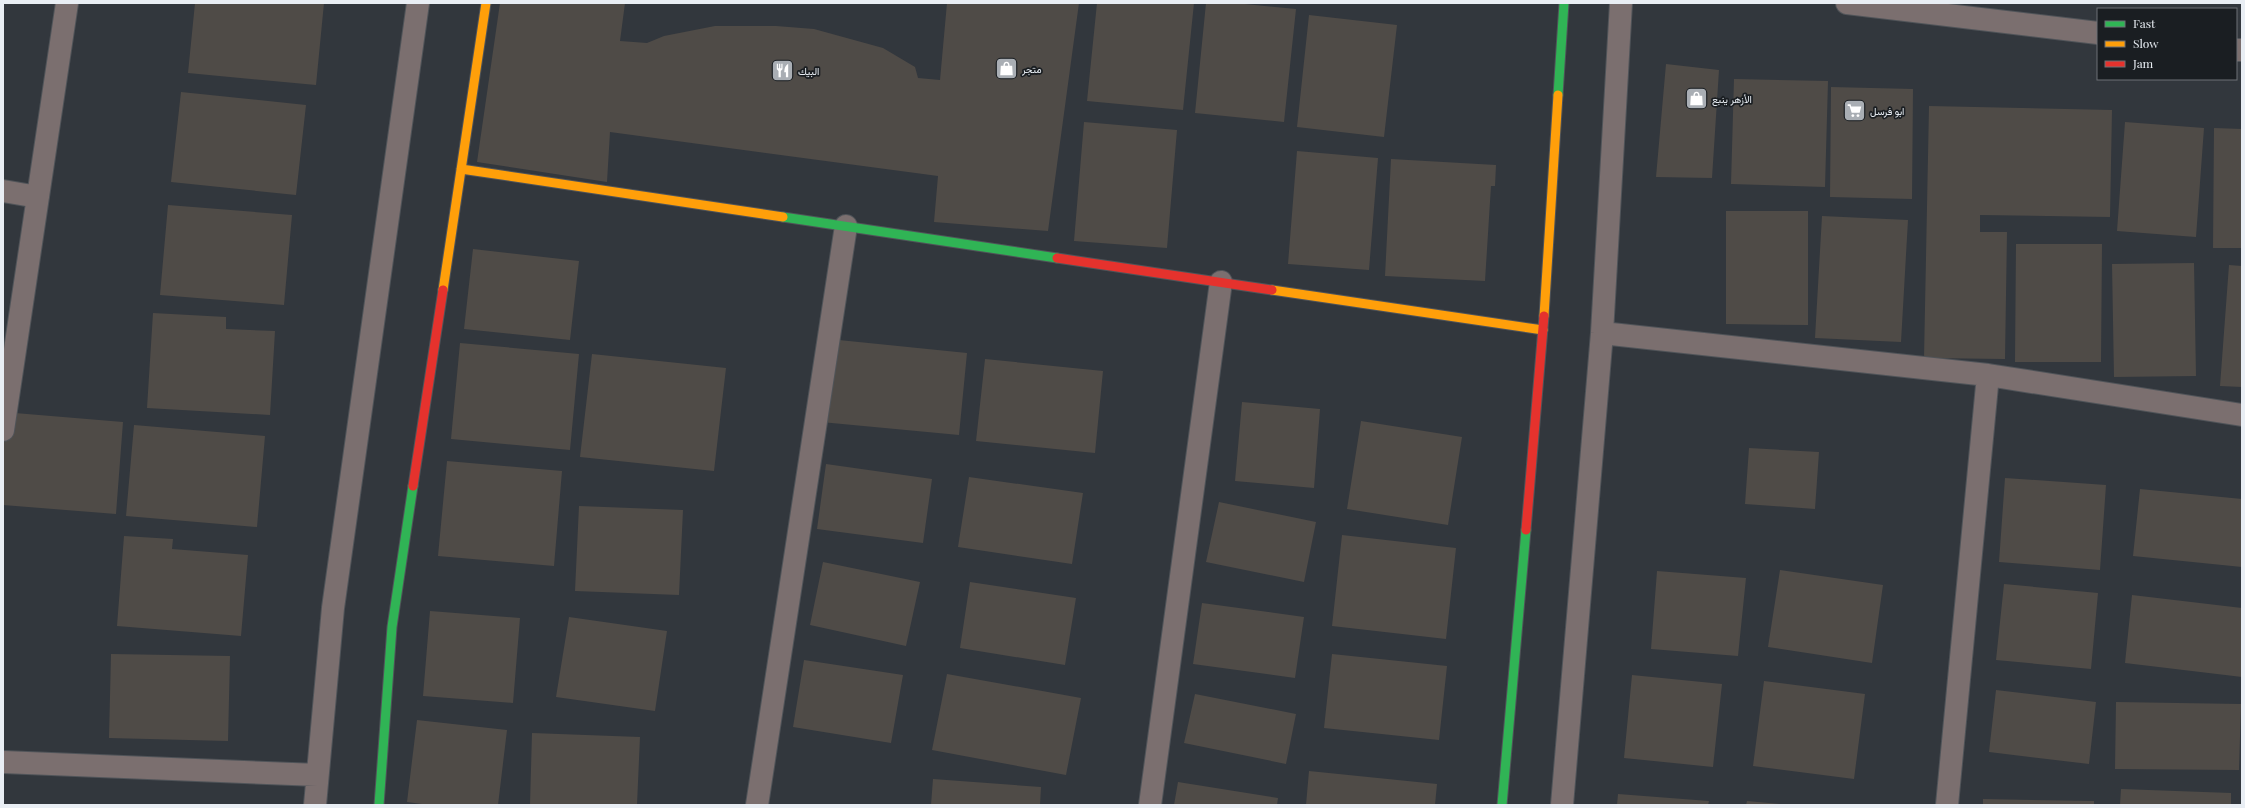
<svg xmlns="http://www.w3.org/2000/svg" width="2245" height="808" viewBox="0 0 2245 808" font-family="'Playfair Display',Vazirmatn,serif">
  <rect width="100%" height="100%" fill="#32373d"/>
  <path fill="#4f4b47" d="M195,3h129l-8,82 -128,-12z
    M500,3h125l-5,38 27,2 17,-7 51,-10h61l38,3 69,19 32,19 3,11 22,2 7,-77h132l-31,228 -114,-9 4,-46 -328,-44 -3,50 -130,-20z
    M1097,3h97l-11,107 -96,-9z
    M1206,3h29l61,6 -12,113 -89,-9z
    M1309,15l88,10 -13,112 -87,-10z
    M1666,64l53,6 -7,108 -56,-1z
    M1734,79l94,2 -3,106 -94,-3z
    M1831,87l82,2 -1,110 -82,-2z
    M181,92l125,13 -10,90 -125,-13z
    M1929,106l183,4 -2,107 -130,-2v17h27l-2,127 -81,-1z
    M1084,122l93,8 -10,118 -93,-7z
    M2125,122l79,6 -8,109 -79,-6z
    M2214,128l28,1v119h-29z
    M1297,151l81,7 -9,112 -81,-6z
    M1391,159l105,6 -1,21h-4l-6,95 -100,-5z
    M168,205l124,10 -8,90 -124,-10z
    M1726,211h82v114l-82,-1z
    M1822,216l86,4 -7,122 -86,-4z
    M2016,244h86l-1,118h-86z
    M473,249l106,12 -9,79 -106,-11z
    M2194,263l2,113 -82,1 -2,-113z
    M2229,265l13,1v121l-22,-1z
    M153,313l73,4v12l49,2 -5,84 -123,-7z
    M829,339l138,14 -8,82 -138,-13z
    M460,343l119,11 -9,96 -119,-11z
    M592,354l134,14 -12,103 -134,-14z
    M985,359l118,12 -8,82 -119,-12z
    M1242,402l78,7 -6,79 -79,-7z
    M3,412l120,10 -7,92 -113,-9z
    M1361,421l101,16 -14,88 -101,-16z
    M134,425l131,11 -8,91 -131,-11z
    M1749,448l70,4 -4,57 -70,-5z
    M447,461l115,10 -8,95 -116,-10z
    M826,464l106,15 -9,64 -106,-14z
    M969,477l114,16 -11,71 -114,-17z
    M2005,478l101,7 -6,85 -101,-8z
    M2140,489l102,10v68l-109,-11z
    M1219,502l97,20 -12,60 -98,-20z
    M579,506l104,4 -4,85 -104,-4z
    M1342,535l114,13 -10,91 -114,-13z
    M124,536l49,3 -1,10 76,6 -7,81 -124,-10z
    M823,562l97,20 -14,64 -96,-21z
    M1780,570l103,15 -11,78 -104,-16z
    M1657,571l89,7 -8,78 -87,-7z
    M970,582l106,16 -11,67 -105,-17z
    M2004,584l94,9 -7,76 -95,-9z
    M2132,595l110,13v69l-117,-14z
    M1202,603l102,14 -9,61 -102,-14z
    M430,611l90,7 -7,85 -90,-7z
    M569,617l98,14 -12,80 -99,-14z
    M111,654l119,2 -2,85 -119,-3z
    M1332,654l115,12 -8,74 -115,-12z
    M804,660l99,15 -12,68 -98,-16z
    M947,674l134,24 -15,77 -134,-25z
    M1632,675l90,9 -9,83 -89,-9z
    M1764,681l101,13 -11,85 -101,-13z
    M1996,690l100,12 -7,62 -100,-12z
    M1195,694l101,20 -10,50 -102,-21z
    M2116,702l125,2 -2,66 -124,-1z
    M417,720l90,10 -9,75h-69l-22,-3z
    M532,733l108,4 -3,68h-107z
    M1309,771l128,13 -2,21h-129z
    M933,779l108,8 -1,18h-109z
    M1178,782l100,16 -1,7h-103z
    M2121,789l110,4v12h-111z
    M1618,794l91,7 -1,4h-91z
    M1983,799l111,2v4h-111z
    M1747,801l33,3v1h-34z"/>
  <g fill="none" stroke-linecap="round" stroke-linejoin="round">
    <defs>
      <path id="street" d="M1847,3l251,30
        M2236,50h6
        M3,191l35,6
        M1602,333l386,42 254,40
        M3,430l64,-427
        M3,762l314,13
        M315,805l18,-197 85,-605
        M757,805l89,-579
        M1150,805l71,-523
        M1562,805l40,-472 19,-330
        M1947,805l41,-430"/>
      <path id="fast" d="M1558,95l6,-92
        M783,217l274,41
        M379,805l13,-178 21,-141
        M1502,805l24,-275"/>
      <path id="slow" d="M461,169l322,48
        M443,290l43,-287
        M1272,290l271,40
        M1544,316l14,-221"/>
      <path id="jam" d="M1057,258l215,32
        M413,486l30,-196
        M1526,530l18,-214"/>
    </defs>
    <use href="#street" stroke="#505459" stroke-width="24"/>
    <use href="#fast" stroke="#505459" stroke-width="11"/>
    <use href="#slow" stroke="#505459" stroke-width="11"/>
    <use href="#jam" stroke="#505459" stroke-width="11"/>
    <use href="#street" stroke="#7b6f6f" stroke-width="22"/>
    <use href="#fast" stroke="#30b455" stroke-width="9"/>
    <use href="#slow" stroke="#ff9f0a" stroke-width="9"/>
    <use href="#jam" stroke="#e5322d" stroke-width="9"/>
  </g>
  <defs>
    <symbol id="shop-square" viewBox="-11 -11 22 22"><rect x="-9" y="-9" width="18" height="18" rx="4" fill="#a9aeb4" stroke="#1a1e22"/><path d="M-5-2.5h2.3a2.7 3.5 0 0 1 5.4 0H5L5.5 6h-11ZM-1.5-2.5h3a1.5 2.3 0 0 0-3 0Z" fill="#fff"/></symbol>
    <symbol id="restaurant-square" viewBox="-11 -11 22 22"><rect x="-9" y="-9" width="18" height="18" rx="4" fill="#a9aeb4" stroke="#1a1e22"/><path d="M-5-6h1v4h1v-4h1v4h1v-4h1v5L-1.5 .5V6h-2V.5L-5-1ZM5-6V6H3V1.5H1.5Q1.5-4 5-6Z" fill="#fff"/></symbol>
    <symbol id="supermarket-square" viewBox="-11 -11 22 22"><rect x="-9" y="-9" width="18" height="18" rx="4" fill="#a9aeb4" stroke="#1a1e22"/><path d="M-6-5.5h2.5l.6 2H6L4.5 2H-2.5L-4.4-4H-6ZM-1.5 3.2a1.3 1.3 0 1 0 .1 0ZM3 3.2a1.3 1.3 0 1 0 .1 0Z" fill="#fff"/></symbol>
  </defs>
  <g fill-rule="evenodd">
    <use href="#shop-square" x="994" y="56" width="25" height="25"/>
    <use href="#restaurant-square" x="770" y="58" width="25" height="25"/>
    <use href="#shop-square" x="1684" y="86" width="25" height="25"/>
    <use href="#supermarket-square" x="1842" y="98" width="25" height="25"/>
  </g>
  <g text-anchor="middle" stroke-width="3.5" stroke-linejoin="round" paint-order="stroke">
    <g font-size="10" fill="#e9eef4" stroke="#1a1e22" text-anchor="start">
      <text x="1022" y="73">متجر</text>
      <text x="798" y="75">البيك</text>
      <text x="1712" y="103">الأزهر ينبع</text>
      <text x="1870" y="115">ابو فرسل</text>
    </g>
  </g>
  <rect width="2245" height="808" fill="none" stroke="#e9eef4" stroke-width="8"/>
  <rect x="2097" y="8" width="140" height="72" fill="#1a1e22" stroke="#6d7176"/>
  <rect x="2105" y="21" width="20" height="6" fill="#30b455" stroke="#6d7176"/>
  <text x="2133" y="28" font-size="12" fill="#e9eef4">Fast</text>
  <rect x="2105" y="41" width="20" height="6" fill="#ff9f0a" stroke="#6d7176"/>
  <text x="2133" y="48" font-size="12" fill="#e9eef4">Slow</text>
  <rect x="2105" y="61" width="20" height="6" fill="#e5322d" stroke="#6d7176"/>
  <text x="2133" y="68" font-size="12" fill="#e9eef4">Jam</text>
</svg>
